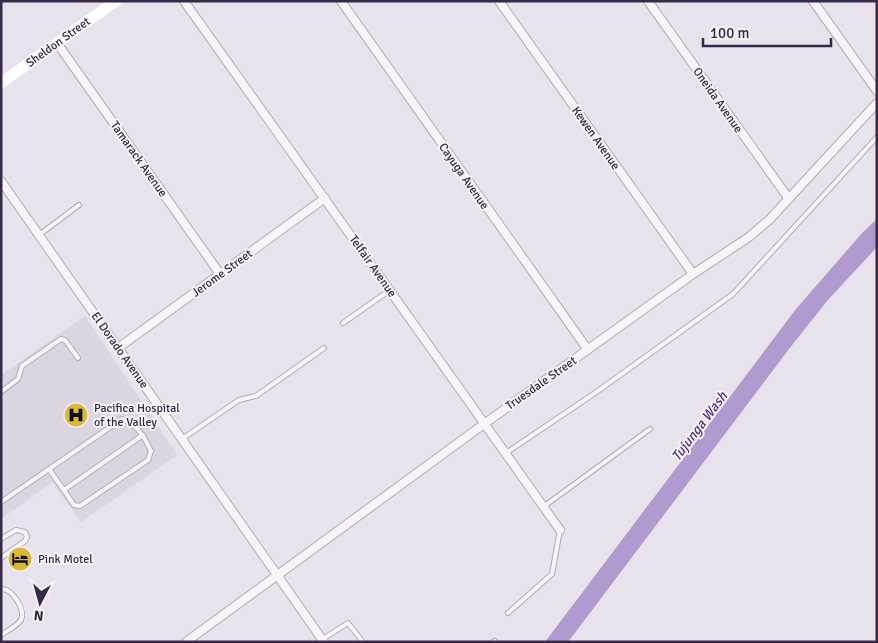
<svg xmlns="http://www.w3.org/2000/svg" width="878" height="643" viewBox="0 0 878 643" font-family="Signika,sans-serif">
  <rect width="100%" height="100%" fill="#e7e2ec"/>
  <path fill="#dbd4e1" d="M85,316l92,139 -96,67 -29,-40 -51,37v-144z"/>
  <path fill="#b19acf" d="M877,219v28l-50,54 -38,48 -221,293h-23l251,-333 67,-77z"/>
  <g fill="none" stroke-linecap="round" stroke-linejoin="round">
    <defs>
      <path id="service" d="M39,235l40,-30
        M343,323l47,-33
        M1,392l17,-13 4,-13 39,-27 4,1 13,18
        M182,439l57,-39 17,-4 68,-48
        M506,453l89,-60 138,-99 144,-157
        M64,490l79,-55
        M1,502l121,-83c15,5 23,19 29,32l-3,9 -68,46 -6,-1 -25,-36
        M543,507l107,-78
        M1,539l15,-9 9,2 2,5 -2,4 -24,17
        M1,589c11,-1 25,21 20,31 -4,6 -14,11 -20,15
        M508,613l44,-39 8,-44
        M318,642l30,-19 15,19
        M493,642l2,-1"/>
      <path id="minor" d="M184,1l376,529
        M341,1l247,349
        M499,1l194,273
        M648,1l141,198
        M813,1l64,90
        M57,43l163,231
        M1,181l323,461
        M118,348l207,-150
        M186,642l298,-218 209,-150 56,-37 21,-18 107,-116"/>
    </defs>
    <use href="#service" stroke="#b3aaba" stroke-width="6"/>
    <use href="#minor" stroke="#b3aaba" stroke-width="10"/>
    <use href="#service" stroke="#f8f5f9" stroke-width="4"/>
    <use href="#minor" stroke="#f8f5f9" stroke-width="8"/>
    <path stroke="#fff" stroke-width="11" d="M1,83l115,-82"/>
  </g>
  <defs>
    <symbol id="hospital-disc" viewBox="-11 -11 22 22"><circle r="9.5" fill="#dab73d" stroke="#f6f2f9"/><path d="M-5-5h3v3.5h4V-5h3V5h-3V1.5h-4V5h-3Z" fill="#111"/></symbol>
    <symbol id="hotel-disc" viewBox="-11 -11 22 22"><circle r="9.5" fill="#dab73d" stroke="#f6f2f9"/><path d="M-6-4.5h1.5V1H6V5H4.5V3h-9V5H-6ZM-4 0a1.8 1.8 0 1 1 3.6 0ZM.5 0V-2.5h3Q6-2.5 6 0Z" fill="#111"/></symbol>
  </defs>
  <g fill-rule="evenodd">
    <use href="#hospital-disc" x="62" y="401" width="28" height="28"/>
    <use href="#hotel-disc" x="6" y="545" width="28" height="28"/>
  </g>
  <g text-anchor="middle" stroke-width="4" stroke-linejoin="round" paint-order="stroke">
    <g font-size="12" fill="#392846" stroke="#f6f2f9">
      <text transform="translate(58 42) rotate(-36)" y="4">Sheldon Street</text>
      <text transform="translate(718 100) rotate(55)" y="4">Oneida Avenue</text>
      <text transform="translate(596 138) rotate(55)" y="4">Kewen Avenue</text>
      <text transform="translate(139 159) rotate(55)" y="4">Tamarack Avenue</text>
      <text transform="translate(464 176) rotate(55)" y="4">Cayuga Avenue</text>
      <text transform="translate(373 266) rotate(55)" y="4">Telfair Avenue</text>
      <text transform="translate(222 273) rotate(-36)" y="4">Jerome Street</text>
      <text transform="translate(120 350) rotate(55)" y="4">El Dorado Avenue</text>
      <text transform="translate(541 383) rotate(-35)" y="4">Truesdale Street</text>
    </g>
    <g font-size="12" fill="#392846" stroke="#f6f2f9" text-anchor="start">
      <text x="94" y="412">Pacifica Hospital<tspan x="94" dy="14">of the Valley</tspan></text>
      <text x="38" y="563">Pink Motel</text>
    </g>
    <g font-size="14" font-style="italic" fill="#542e7e" stroke="#f6f2f9">
      <text transform="translate(699 426) rotate(-53)" y="5">Tujunga Wash</text>
    </g>
  </g>
  <rect width="878" height="643" fill="none" stroke="#392846" stroke-width="5"/>
  <g transform="translate(40 603) rotate(186)" stroke="#f6f2f9" stroke-width="4" paint-order="stroke">
  <path d="M0-4L9 19L0 12L-9 19Z" fill="#392846"/>
  <text y="-8" font-size="14" font-weight="bold" text-anchor="middle" fill="#392846">N</text>
  </g>
  <path d="M703 38v8h128v-8" fill="none" stroke="#392846" stroke-width="2.5"/>
  <text x="710" y="38" font-size="15" fill="#392846" stroke="#f6f2f9" stroke-width="4" paint-order="stroke">100 m</text>
</svg>
